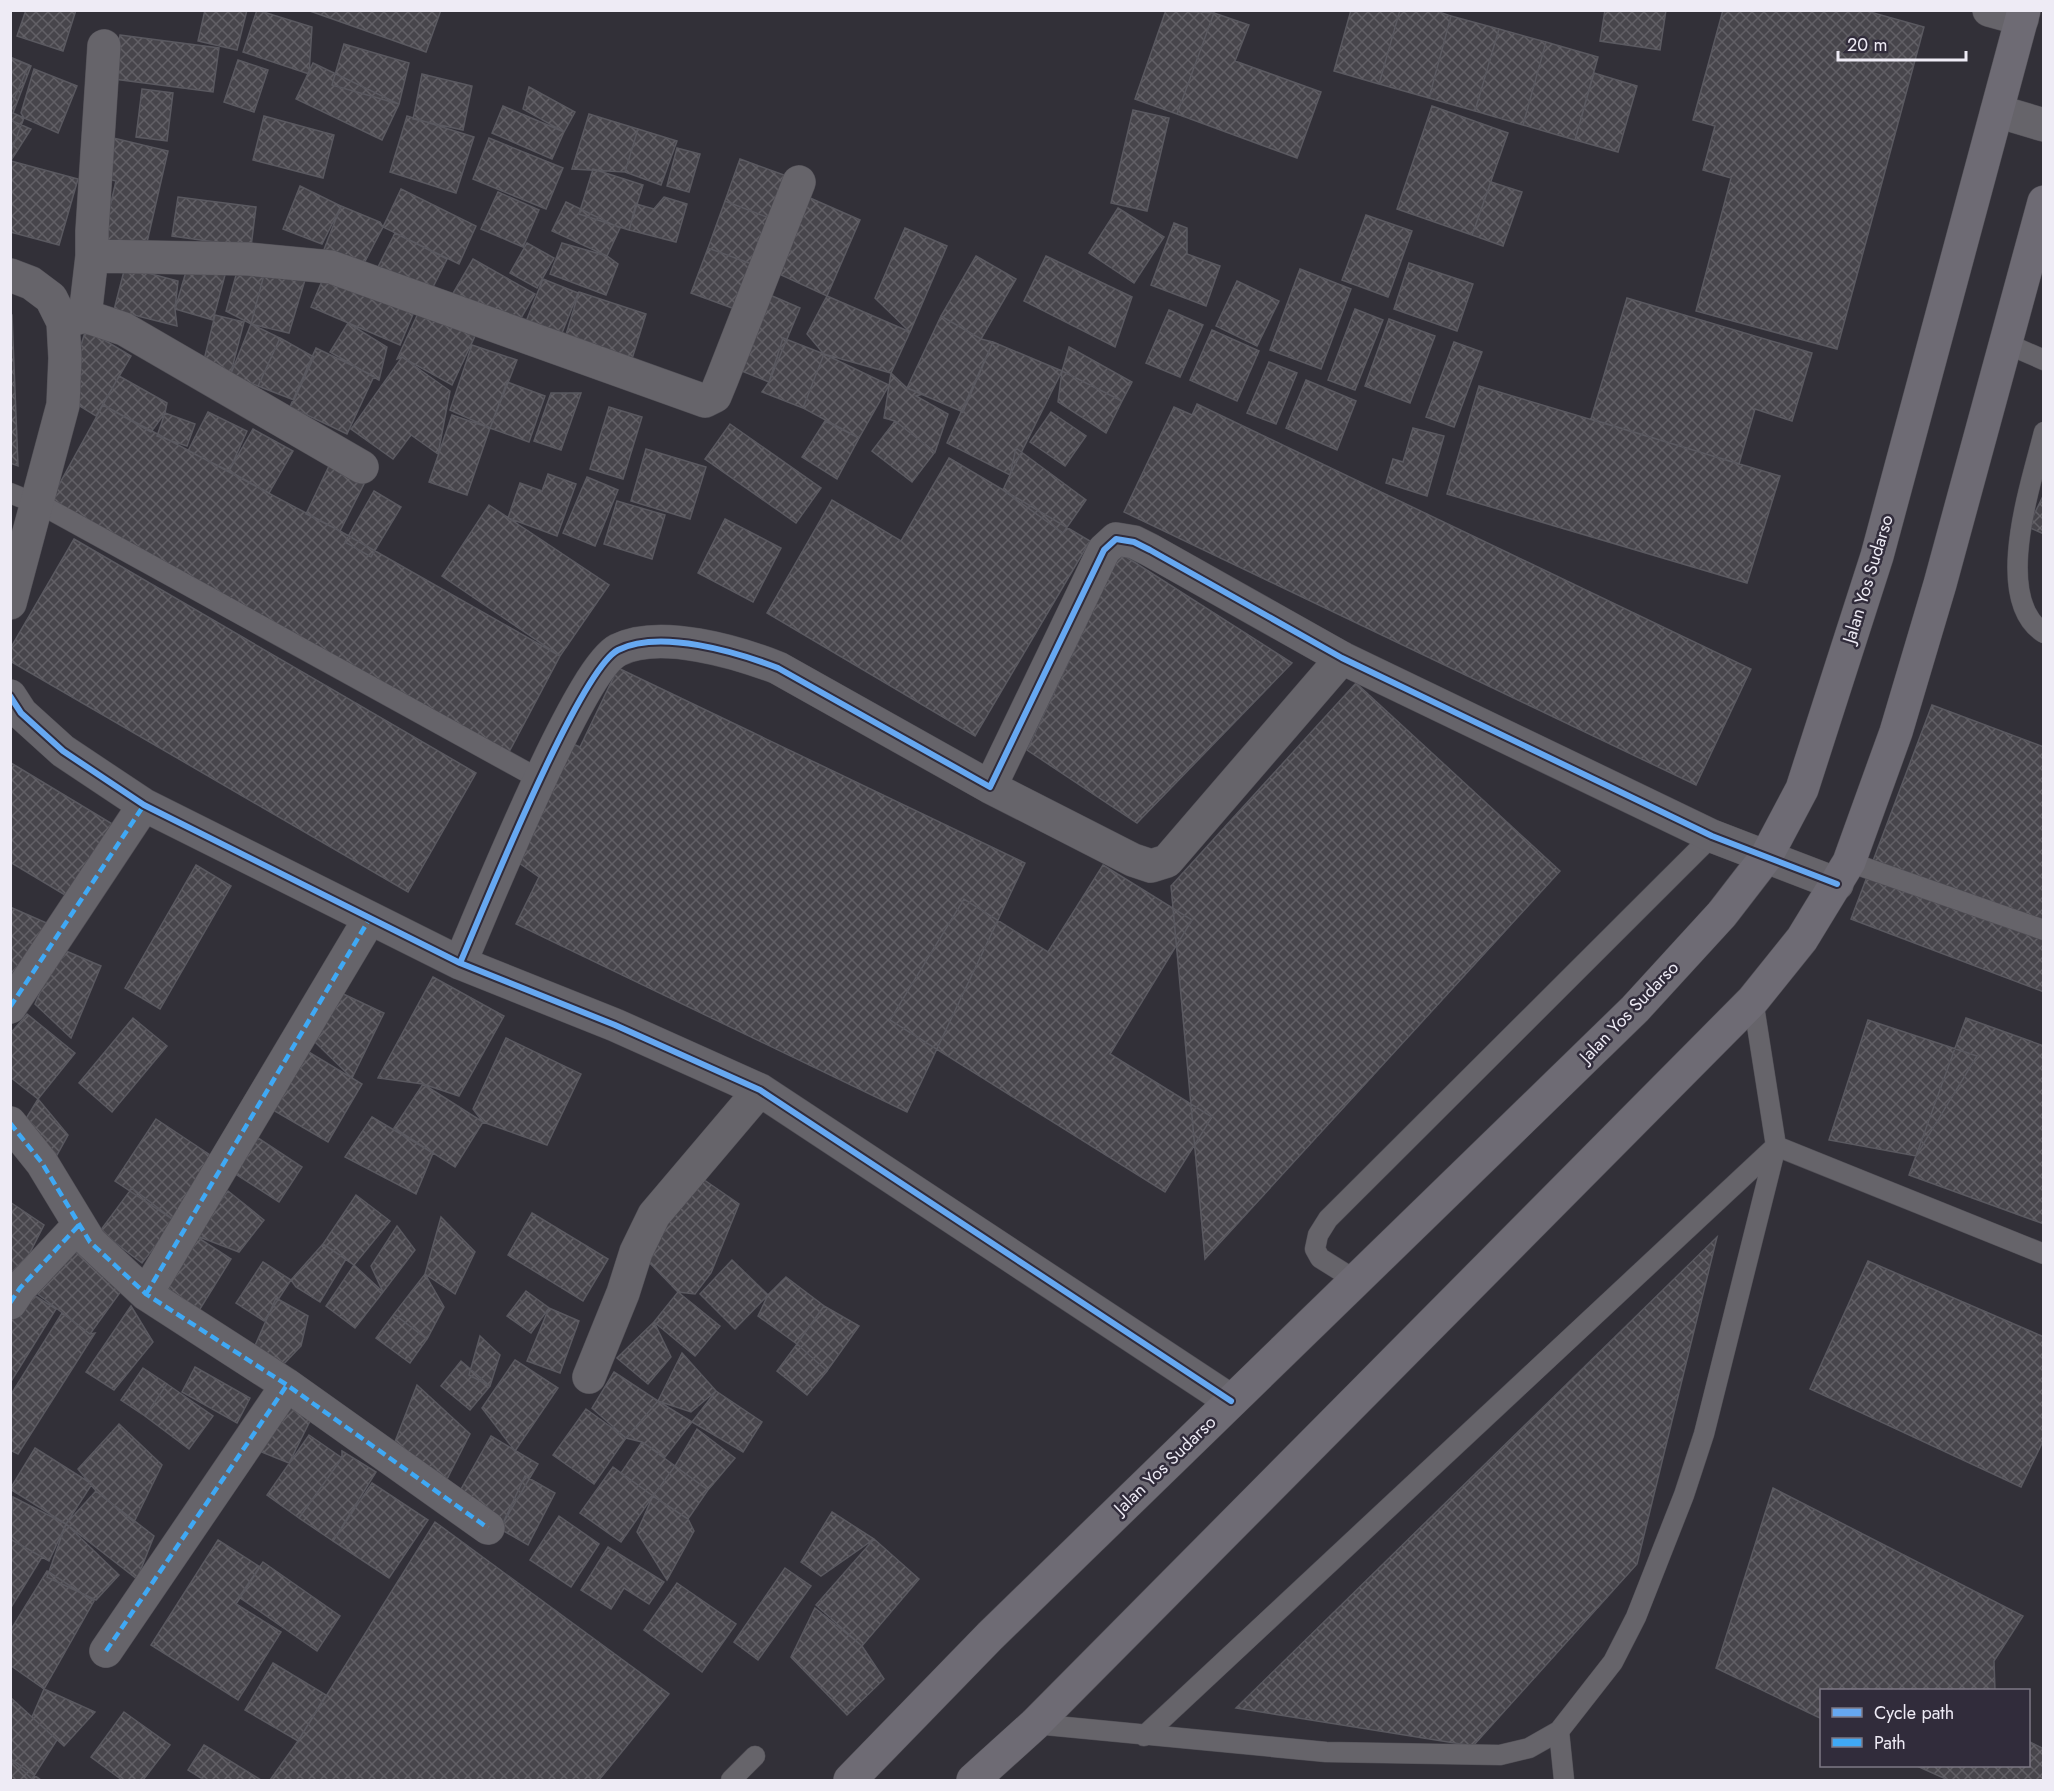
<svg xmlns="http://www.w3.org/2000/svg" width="2054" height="1791" viewBox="0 0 2054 1791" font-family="Jost,sans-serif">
  <defs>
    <pattern id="building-cross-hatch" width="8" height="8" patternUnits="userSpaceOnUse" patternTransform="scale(1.5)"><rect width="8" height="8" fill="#47454b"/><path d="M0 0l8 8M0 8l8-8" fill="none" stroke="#626066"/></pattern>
  </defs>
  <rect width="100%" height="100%" fill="#323038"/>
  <path fill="url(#building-cross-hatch)" stroke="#5a5960" stroke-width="1.5" d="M26,10h50l-13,41 -46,-15z
    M205,10h42l-10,40 -39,-9z
    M257,10l55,17 -3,47 -66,-22z
    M307,10h134l-15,42z
    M1166,10l48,3 -37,101 -42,-15z
    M1351,10h49l-21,74 -45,-13z
    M1400,10h33l18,6 -22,82 -50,-14z
    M1605,10h61l-6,40 -60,-9z
    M1723,10h140l61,17 -87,322 -141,-38 35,-133 -28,-8 12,-44 -22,-6z
    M1214,13l35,12 -14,36 86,31 -24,66 -120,-44z
    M1451,16l48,13 -24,82 -46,-13z
    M1499,29l47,13 -23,83 -48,-14z
    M120,35l99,13 -6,44 -99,-13z
    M1546,42l52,15 -23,83 -52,-15z
    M344,44l65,19 -10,41 -67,-19z
    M10,57l19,8 -19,43z
    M10,58l21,8 -18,47 11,5 -14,36z
    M238,60l30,10 -14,42 -30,-10z
    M313,63l86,41 -17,36 -86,-41z
    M34,69l43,17 -19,47 -34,-15 -3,-5z
    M1594,73l43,13 -19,66 -43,-12z
    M422,74l50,12 -9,44 -50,-11z
    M529,87l46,25 -11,20 -41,-23z
    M142,89l31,4 -6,48 -31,-4z
    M503,106l61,26 -12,27 -60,-26z
    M1432,106l76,27 -36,102 -75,-26z
    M1133,110l36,8 -22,93 -36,-8z
    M589,114l49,15 -13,43 -53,-3z
    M264,116l70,19 -11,43 -70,-18z
    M407,116l67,21 -18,56 -66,-21z
    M10,120l21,9 -21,33z
    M638,129l39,12 -16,44 -36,-13z
    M105,136l63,15 -23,100 -43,-10 14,-60 -19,-5z
    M489,138l74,30 -17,41 -73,-30z
    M677,148l23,6 -11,38 -22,-6z
    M740,159l52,19 -15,43 -52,-20z
    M11,161l67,18 -19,66 -49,-13z
    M593,169l50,16 -14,45 -50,-16z
    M1491,182l31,10 -19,54 -31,-11z
    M300,186l41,20 -19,38 -39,-15z
    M401,189l75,37 -17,38 -76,-37z
    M498,192l41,18 -16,37 -42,-18z
    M801,194l59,26 -33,76 -59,-27z
    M178,197l78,10 -5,40 -79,-11z
    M664,197l23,7 -11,38 -47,-12 7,-26 18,5z
    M725,201l52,20 -17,46 -52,-19z
    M566,202l54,26 -13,28 -55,-25z
    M341,206l39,16 3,5 -21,40 -39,-15z
    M1118,208l46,29 -30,46 -45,-30z
    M1366,215l46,16 -24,66 -46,-17z
    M1174,223l13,5v26l33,12 -14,40 -55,-21z
    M905,228l42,18 -37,86 -35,-34z
    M395,233l52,26 -17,34 -52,-26z
    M527,243l27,15 -17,30 -27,-15z
    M562,243l45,13 11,8 -12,31 -56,-21z
    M708,248l52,19 -17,45 -52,-19z
    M976,256l40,23 -35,60 -40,-23z
    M1046,256l86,41 -17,50 -91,-46z
    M473,259l62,35 -21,36 -62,-35z
    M240,261l26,6 -15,57 -25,-13z
    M1409,263l64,21 -16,47 -63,-22z
    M188,265l37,10 -12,45 -38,-11z
    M125,267l53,14 -3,28 2,17 -63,-16z
    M266,267l39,13 -16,53 -38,-9z
    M328,267l89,38 -17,40 -89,-38z
    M1300,269l51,20 -30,80 -51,-19z
    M543,279l35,14 -20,50 -35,-14z
    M1237,281l42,20 -22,45 -41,-20z
    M579,292l67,22 -15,48 -67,-21z
    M763,292l37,16 -31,74 -37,-15z
    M827,296l83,36 -19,41 -67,-19 -17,-20z
    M1627,298l185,55 -20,68 -37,-12 -16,55 -148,-45z
    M420,309l55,27 -23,49 -50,-28 -5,2z
    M1355,309l28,11 -28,70 -27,-10z
    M1169,310l34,15 -23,52 -34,-14z
    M10,314l2,1 6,151 -8,-3z
    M215,315l29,7 -14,54 -28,-8z
    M941,316l40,23 12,3 -30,70 -56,-24z
    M1389,319l46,17 -25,67 -45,-17z
    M348,323l39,24 -8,33 -49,-28z
    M251,324l29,14 -22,48 -28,-10z
    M86,329l45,27 -35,60 -31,-19z
    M1212,330l47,21 -22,50 -47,-21z
    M280,338l34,19 -20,43 -36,-14z
    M783,338l41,16 -21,54 -41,-16 7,-10z
    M993,342l69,29 -52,104 -63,-32z
    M1454,342l28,10 -28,75 -28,-10z
    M472,345l45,15 -27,68 -40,-18z
    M1069,347l63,35 -10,19 -60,-30z
    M316,348l58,28 -27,58 -57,-27z
    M824,354l65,31 -30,53 -56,-30z
    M402,357l48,34 -12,63 -27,-19 -18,24 -42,-30z
    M1269,362l28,11 -21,51 -29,-11z
    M1062,371l60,30 -16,32 -48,-31z
    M891,373l16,15 16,6 -7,2 32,18 -13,38 -40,-31 -11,-3z
    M119,376l48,27 -2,10 -14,19 -48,-27z
    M1306,380l50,21 -19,49 -51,-22z
    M507,382l38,14 -16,46 -39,-14z
    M1479,386l301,90 -33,107 -300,-89z
    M551,393h30l-20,57 -27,-9z
    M1197,404l554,265 -55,116 -572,-273 50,-105 18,8z
    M103,405l237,126 220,125 -51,96 -459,-251z
    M609,407l33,10 -19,62 -33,-10z
    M208,412l39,19 -18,40 -41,-20z
    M1051,412l35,24 -21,30 -35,-24z
    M165,413l30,11 -8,22 -30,-10z
    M452,415l38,13 -23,67 -38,-13z
    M825,421l34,17 -22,41 -35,-22z
    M895,421l40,31 -23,30 -40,-31z
    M730,424l91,64 -25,35 -91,-64z
    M1413,428l31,8 -17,60 -41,-13 7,-24 10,3z
    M253,429l40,22 -24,42 -40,-22z
    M1016,448l70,52 -23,33 -60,-43 7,-15z
    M646,449l60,18 -16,52 -59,-18z
    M949,458l141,83 -115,195 -208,-123 65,-113 69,41z
    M329,466l35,18 -24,47 -34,-17z
    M548,474l28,10 -19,52 -49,-18 12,-35 22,8z
    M587,477l31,13 -23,56 -32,-13z
    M374,491l27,16 -30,50 -26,-15z
    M2044,494v40l-16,-7z
    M617,501l48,14 -13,44 -48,-15z
    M489,505l120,80 -49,71 -118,-80z
    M725,519l56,29 -28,54 -55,-29z
    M74,539l402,234 -68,119 -398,-231v-12z
    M1120,553l172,110 -155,160 -110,-73z
    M618,668l407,195 -118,249 -391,-188 23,-47 -27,-19 52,-118 16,7z
    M1356,683l204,188 -355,388 -34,-373z
    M1932,705l112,42v245l-193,-73z
    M11,763l108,65 -44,73 -65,-39z
    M196,865l35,21 -71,123 -35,-21z
    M1103,865l89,55 -82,134 102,63 -47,75 -275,-172 74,-121 84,53z
    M10,907l48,21 -48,53z
    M59,948l42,18 -30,72 -36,-34z
    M433,977l71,39 -45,80 -36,-12 -45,-6z
    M337,991l47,22 -32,65 -39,-38z
    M27,1014l48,39 -37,46 -28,-22v-43z
    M133,1018l34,28 -55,66 -33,-29z
    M1966,1018l78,28v178l-135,-49z
    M1868,1020l109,36 -61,100 -87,-16z
    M506,1038l75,36 -34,71 -64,-23 -10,-13z
    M307,1051l55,33 -34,58 -55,-32z
    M423,1084l60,38 -28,45 -61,-39z
    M38,1099l30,36 -11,20 -33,-33z
    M372,1117l61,36 -17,41 -71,-37z
    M156,1119l60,40 -41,62 -60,-40z
    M258,1138l44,29 -23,35 -45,-29z
    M700,1177l39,27 -28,69 -16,21 -17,-2 -36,-37z
    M132,1188l43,33 -33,42 -42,-32z
    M228,1191l36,29 -25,32 -45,-17z
    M356,1195l34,26 -36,44 -31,-21z
    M10,1202l34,23 -28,55 -6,3z
    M532,1213l76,46 -25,42 -75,-46z
    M441,1217l34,35 -20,42 -30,-20z
    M397,1226l18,24 -32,42 -12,-26z
    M194,1235l37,24 -36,58 -31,-34z
    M1717,1237l-80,327 -164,182 -237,-38z
    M64,1242l60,45 -34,47 -64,-49z
    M323,1244l23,15 -26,43 -24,-15 -5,-7z
    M732,1260l36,35 -33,34 -35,-35z
    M1868,1261l176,76v102l-23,48 -211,-98z
    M263,1262l28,18 -27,41 -28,-18z
    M354,1265l29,27 -28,36 -29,-22z
    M425,1274l19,33 -17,32 -33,-25z
    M786,1277l38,29 -27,38 -39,-28 10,-21z
    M23,1288l33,21 -46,74v-75z
    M526,1291l23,17 -18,25 -24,-17z
    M678,1292l42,34 -25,30 -41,-34z
    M276,1298l32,18 -7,30 -22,23 -26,-19z
    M131,1306l22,36 -39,48 -28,-18z
    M824,1306l35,20 -32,45 -30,-27z
    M549,1308l30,13 -19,52 -33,-12z
    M62,1313l28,21 5,-1 -77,121 -8,-4v-54z
    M394,1314l33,25 -17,24 -34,-25z
    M654,1322l17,35 -23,27 -31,-26z
    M480,1336l20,19 -10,31 -21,-11z
    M797,1344l30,27 -20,24 -30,-24z
    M682,1353l34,38 -25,21 -33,-11z
    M515,1360l43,28 -43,63 -33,-43z
    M461,1361l29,25 -20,24 -29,-24z
    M195,1367l55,31 -13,25 -55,-31z
    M143,1368l24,16 -22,32 -24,-16z
    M614,1372l44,29 -32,37 -34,-30z
    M167,1384l46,32 -24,33 -44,-33z
    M417,1385l53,49 -27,53 -52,-35z
    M716,1391l46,31 -19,30 -51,-30z
    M281,1395l31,22 -23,46 -40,-16z
    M658,1401l34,21 -27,35 -23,-15 -16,-4z
    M586,1409l40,29 -32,46 -41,-29z
    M119,1424l43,41 -28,57 -38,-31 -18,-22z
    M697,1429l38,29 -27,32 -33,-24z
    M309,1435l33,23 -43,60 -32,-23z
    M491,1436l47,28 -36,61 -46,-27z
    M642,1442l33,24 -22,30 -32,-23z
    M35,1448l57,36 -26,40 -56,-35z
    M342,1451l34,21 -43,69 -34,-23 43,-60z
    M675,1466l33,24 -20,29 -35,-23z
    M613,1467l40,29 -32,46 -41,-29z
    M525,1476l30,17 -27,52 -31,-18 5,-2z
    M372,1483l56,37 -39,58 -56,-37z
    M1773,1488l250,128 -29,45 1,29h-173v29l-106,-51z
    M96,1491l58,45 -17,43 -71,-55z
    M653,1496l35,23 6,12 -27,49 -30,-48z
    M13,1497l53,27 -17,37 -39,-22z
    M832,1512l42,27 -53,37 -20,-14z
    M559,1516l40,28 -28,43 -41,-27z
    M435,1522l234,172 -70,86h-329l28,-39z
    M66,1524l53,51 -23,25 -49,-23z
    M10,1539l32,18 -32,52z
    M874,1539l45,40 -57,67 -46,-41z
    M218,1540l42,27 -24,37 45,28 -43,68 -87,-55z
    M608,1547l56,35 -15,22 -25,-16 -13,21 -30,-19z
    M263,1562l77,54 -23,35 -78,-54z
    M785,1568l26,18 -53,74 -24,-18z
    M47,1571l47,30 -50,88 -34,-24v-34z
    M677,1583l59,41 -34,48 -58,-42z
    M815,1608l47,38 22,33 -37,36 -56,-58z
    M273,1663l53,32 -28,46 -53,-31z
    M44,1689l51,23 -31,34 -32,-29z
    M10,1697l47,43 -25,39 -22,-20z
    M124,1712l46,33 -27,35h-21l-31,-23z
    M2028,1741l16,8v31h-96l-31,-14h111z
    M204,1745l57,35h-57l-16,-10z
    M10,1758l31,22h-31z"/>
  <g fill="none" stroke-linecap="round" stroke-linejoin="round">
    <defs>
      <path id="service" d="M2005,343l39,17
        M2044,432c-12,49 -53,167 0,201
        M10,493l39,16 492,271
        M1849,862l195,68
        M1355,1280l-35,-22 -5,-9 3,-14 10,-16 384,-383
        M1035,1724l291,28 174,3 29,-7 30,-17 54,-69 23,-45 48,-122 20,-61 72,-288 -23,-146
        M1559,1731l5,49
        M1144,1736l632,-590 268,108
        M731,1780l24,-24"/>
      <path id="minor" d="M1989,10l33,9
        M1997,111l47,14
        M92,256l156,3 83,8 374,134 10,-5 7,-17 77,-197
        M10,275l21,8 20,15 12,24 2,36 -2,47 -53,198
        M85,316l7,-60v-25l12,-185
        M63,322l22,-6 39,13 238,138
        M10,696l11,17 42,38 81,54 316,158 155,62 145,65 471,311
        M990,787l143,73 18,6 16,-5 175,-203
        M460,963c23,-53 119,-293 158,-313 42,-21 119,2 160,18l212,119 114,-237 12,-11 18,3 16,8 192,108 370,178 125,48
        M10,1007l134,-202
        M10,1123l32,40 48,79 56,52 141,91 201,143
        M146,1294l224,-376
        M10,1303l10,-15 59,-63
        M589,1377l34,-84 13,-41 18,-37 106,-125
        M106,1651l181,-266"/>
      <path id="trunk" d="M850,1780l140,-144 645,-627 87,-95 44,-57 36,-68 75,-233 147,-546
        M973,1780l62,-56 718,-724 49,-61 47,-77 47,-130 44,-148 104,-382"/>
    </defs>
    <use href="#service" stroke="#514f56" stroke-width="21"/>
    <use href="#minor" stroke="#514f56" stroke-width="34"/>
    <use href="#trunk" stroke="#514f56" stroke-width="34"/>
    <use href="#service" stroke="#66646a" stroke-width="20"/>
    <use href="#minor" stroke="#66646a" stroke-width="33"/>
    <use href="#trunk" stroke="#6e6b74" stroke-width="33"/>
    <path stroke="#3fa9f5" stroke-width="4.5" stroke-dasharray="9 4.5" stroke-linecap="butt" d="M10,1007l134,-202
      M10,1123l32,40 48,79 56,52 141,91 201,143
      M146,1294l224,-376
      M10,1303l10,-15 59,-63
      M106,1651l181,-266"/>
    <defs>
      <path id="cycleway" d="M10,696l11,17 42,38 81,54 316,158 155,62 145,65 471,311
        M460,963c23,-53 119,-293 158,-313 42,-21 119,2 160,18l212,119 114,-237 12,-11 18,3 16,8 192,108 370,178 125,48"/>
    </defs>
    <use href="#cycleway" stroke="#312c3b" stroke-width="10"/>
    <use href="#cycleway" stroke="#66a8f1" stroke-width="6"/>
  </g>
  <g text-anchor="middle" stroke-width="5" stroke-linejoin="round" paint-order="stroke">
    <g font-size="18" fill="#eeebf5" stroke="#312c3b">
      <text transform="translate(1868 579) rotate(-73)" y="6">Jalan Yos Sudarso</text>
      <text transform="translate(1629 1012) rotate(-46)" y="6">Jalan Yos Sudarso</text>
      <text transform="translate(1165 1465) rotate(-44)" y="6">Jalan Yos Sudarso</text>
    </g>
  </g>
  <rect width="2054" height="1791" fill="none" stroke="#eeebf5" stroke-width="24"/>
  <rect x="1820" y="1689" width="210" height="78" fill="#312c3b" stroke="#7d7885" stroke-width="1.5"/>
  <rect x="1832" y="1708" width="30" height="9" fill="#66a8f1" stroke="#7d7885" stroke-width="1.5"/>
  <text x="1874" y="1719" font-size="18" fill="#eeebf5">Cycle path</text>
  <rect x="1832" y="1738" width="30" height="9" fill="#3fa9f5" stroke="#7d7885" stroke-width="1.5"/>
  <text x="1874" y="1749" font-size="18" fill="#eeebf5">Path</text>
  <path d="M1838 51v9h128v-9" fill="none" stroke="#eeebf5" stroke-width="3"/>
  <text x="1847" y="51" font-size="18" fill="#eeebf5" stroke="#312c3b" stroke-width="4.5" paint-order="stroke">20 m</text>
</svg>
